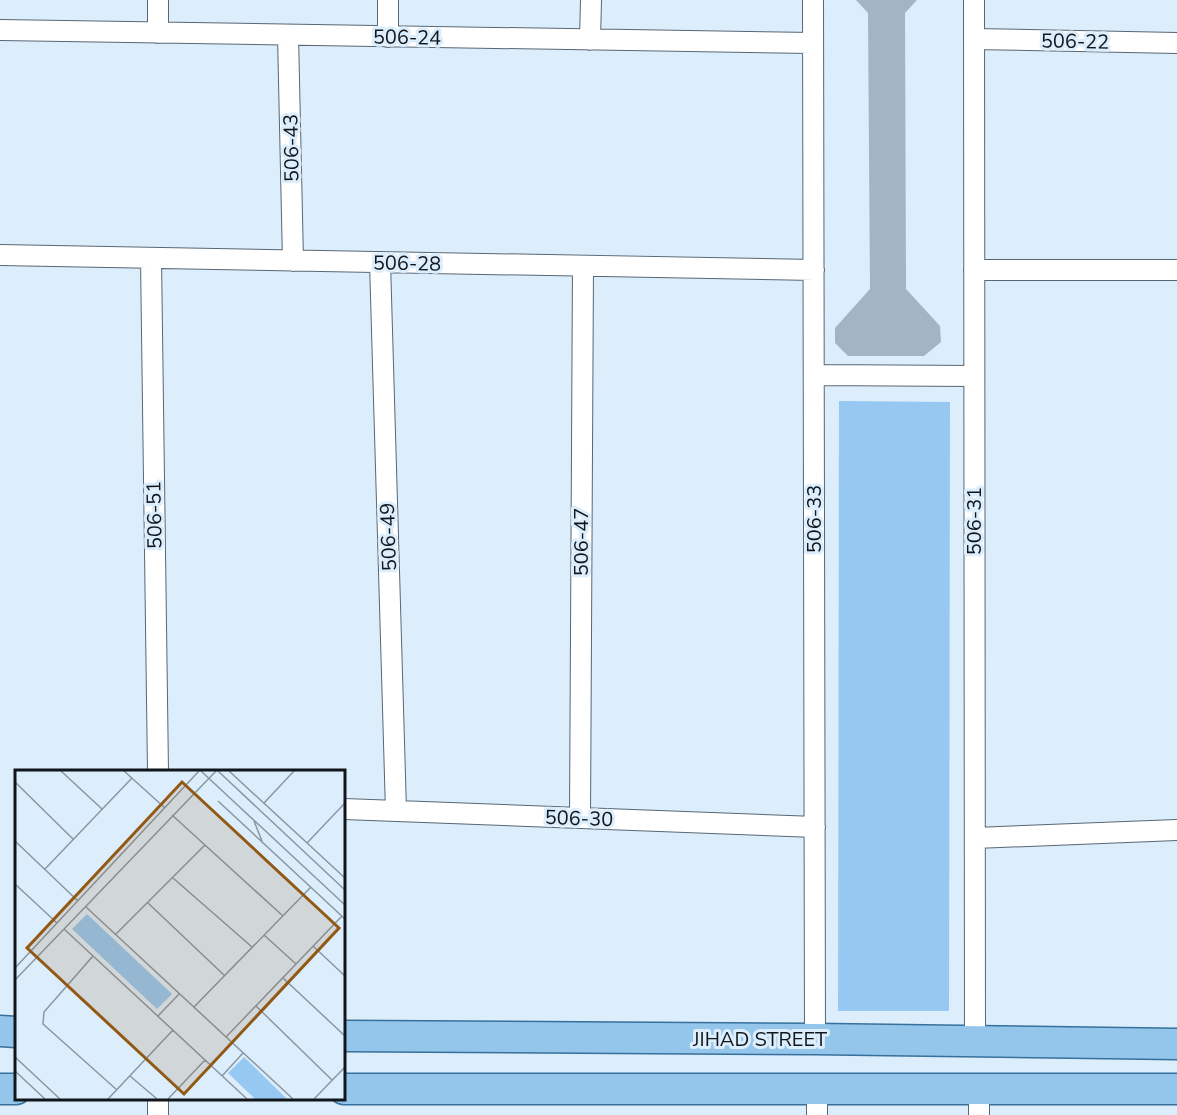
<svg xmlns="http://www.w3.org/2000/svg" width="1177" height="1115" viewBox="0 0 1177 1115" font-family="'Nunito Sans',sans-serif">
  <rect width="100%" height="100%" fill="#dcedfc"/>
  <path fill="#97c8f2" d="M839,401l111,1 -1,609h-111z"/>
  <path fill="#a3b4c2" d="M856,0h61l-12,13 1,276 34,37 1,16 -17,14h-76l-13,-13v-15l35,-39 -2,-276z"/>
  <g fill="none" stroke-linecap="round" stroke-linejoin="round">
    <defs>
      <path id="street" d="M388,0v37
        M813,0l2,1039
        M974,0l1,1041
        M0,30l813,13
        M158,33v-33
        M288,35l5,226
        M974,39l203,4
        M590,40l1,-40
        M0,255l814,15
        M151,258l7,514
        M380,262l16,549
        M974,270h203
        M814,375l160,1
        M344,809l471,18
        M580,818l3,-552
        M975,838l202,-8
        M158,1098v17
        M817,1115v-26
        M979,1115v-26"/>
      <path id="primary" d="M0,1031l16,1
        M344,1036l471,3 362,5
        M0,1089h16
        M344,1089h833"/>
    </defs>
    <use href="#street" stroke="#586774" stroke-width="22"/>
    <use href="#primary" stroke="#37709b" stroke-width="33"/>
    <use href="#street" stroke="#fff" stroke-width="20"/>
    <use href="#primary" stroke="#94c6ec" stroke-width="30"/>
  </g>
  <g text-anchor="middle" stroke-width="6" stroke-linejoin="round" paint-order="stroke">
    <g font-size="20" fill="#10161b" stroke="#dcedfc">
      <text transform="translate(407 37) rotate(1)" y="7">506-24</text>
      <text transform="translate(1075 41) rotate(1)" y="7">506-22</text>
      <text transform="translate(291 148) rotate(-91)" y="7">506-43</text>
      <text transform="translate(407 263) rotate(1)" y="7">506-28</text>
      <text transform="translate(154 515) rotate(-91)" y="7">506-51</text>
      <text transform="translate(814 519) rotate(-90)" y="7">506-33</text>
      <text transform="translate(974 521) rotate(-90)" y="7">506-31</text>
      <text transform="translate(388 537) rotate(-92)" y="7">506-49</text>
      <text transform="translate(581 542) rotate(-90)" y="7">506-47</text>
      <text transform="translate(579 818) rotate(2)" y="7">506-30</text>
      <text x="760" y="1046">JIHAD STREET</text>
    </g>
  </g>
  <g transform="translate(15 770)">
    <rect width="330" height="330" fill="#dcedfc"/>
    <path d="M72,144l85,80 -15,15 -85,-80zM229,287l43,42h-32l-27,-26z" fill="#97c8f2"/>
    <path fill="none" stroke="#8a97a2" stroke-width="1.5" d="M46,1l41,38M109,1l41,37M186,1l144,134M203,1l127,119M214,1l116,107M0,12l58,57M203,31l127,118M249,33l30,-32M157,45l111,101M239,51l8,20M0,71l63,60M292,73l38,-40M30,99l87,-91M158,108l79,69M0,114l42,39M133,133l77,73M71,137l207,192M49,159l183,170M100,165l90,-90M249,165l32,29M298,176l32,30M78,186l-49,56 -1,12 74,66M0,198l184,-197M268,208l62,58M0,210l201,-209M241,236l76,74M179,237l117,-120M143,246l21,-22M211,267l116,-121M0,287l45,42M0,301l30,28M115,306l27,23M207,306l21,-23M93,329l65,-69M153,329l37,-39M299,329l31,-32"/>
    <path fill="#925915" fill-opacity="0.15" stroke="#925915" stroke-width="3" d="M167,12l157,146 -155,166 -157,-146z"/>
    <rect width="330" height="330" fill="none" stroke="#10161b" stroke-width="3"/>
  </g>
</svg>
